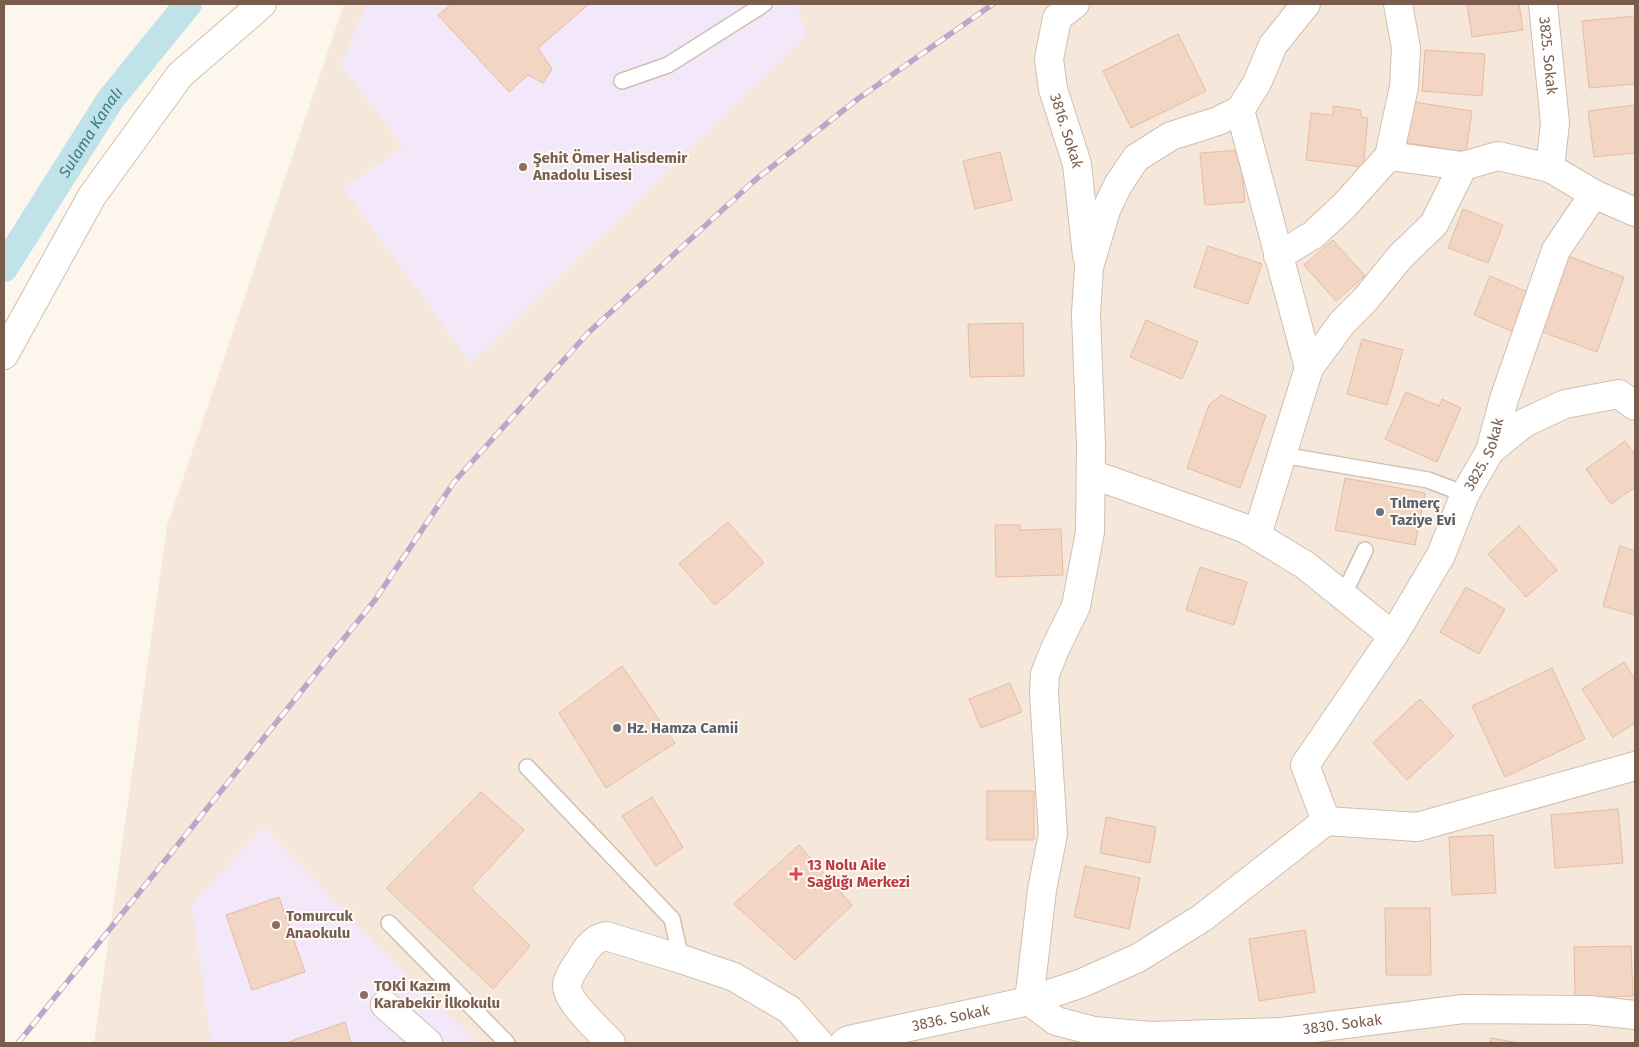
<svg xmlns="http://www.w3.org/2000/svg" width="1639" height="1047" viewBox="0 0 1639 1047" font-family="'Fira Sans',sans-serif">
  <rect width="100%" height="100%" fill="#fdf6ec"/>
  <path fill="#f5e8da" d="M344,4h1291v1039h-1541l73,-517z"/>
  <path fill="#f3e8fa" d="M366,4h430l11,31 -336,328 -128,-175 61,-41 -63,-81z
    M264,827l113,119 101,97h-267l-19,-139z"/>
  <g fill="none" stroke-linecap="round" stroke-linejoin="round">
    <path stroke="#bfe3e8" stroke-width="28" id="s1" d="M4,268l106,-168 78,-96"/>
  </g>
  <path fill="#f3d5c3" stroke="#e6bba3" d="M452,4h137l-51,44 14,21 -9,14 -15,-8 -19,17 -71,-77z
    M1467,4h52l4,26 -51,7z
    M1635,16v68l-46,4 -7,-67z
    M1178,34l28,57 -75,37 -28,-57z
    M1425,50l60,4 -3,42 -60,-5z
    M1408,101l64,10 -6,41 -64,-10z
    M1635,105v48l-41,4 -6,-46z
    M1333,106l28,4v7l7,1 -5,49 -57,-7 5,-47 22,2z
    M1240,150l5,52 -40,3 -5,-52z
    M1000,152l12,48 -37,9 -12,-48z
    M1463,209l40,16 -15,38 -40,-15z
    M1333,240l32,36 -29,25 -32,-36z
    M1208,246l54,18 -14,40 -54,-17z
    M1568,256l56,21 -27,75 -57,-21z
    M1490,276l42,18 -16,39 -42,-18z
    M1146,320l52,22 -16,37 -52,-22z
    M1023,323l1,53 -54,1 -2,-53z
    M1362,339l41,11 -16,55 -40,-11z
    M1406,392l33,14 3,-7 19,9 -24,54 -52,-23z
    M1221,395l45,21 -26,72 -53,-20 22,-63z
    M1625,441l10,14v32l-24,17 -25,-35z
    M1345,478l80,15 -10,52 -80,-15z
    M728,522l36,41 -49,42 -36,-41z
    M995,525h25v5l41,-1 2,46 -67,2z
    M1519,526l38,44 -31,27 -38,-43z
    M1620,546l15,5v64l-32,-9z
    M1200,567l47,15 -13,43 -48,-15z
    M1466,587l39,22 -26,45 -39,-22z
    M1624,662l11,18v43l-22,14 -31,-48z
    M622,666l53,77 -69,45 -47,-75z
    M1552,668l33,71 -80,38 -33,-71z
    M1010,683l12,29 -41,16 -12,-29z
    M1420,699l34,37 -47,44 -34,-37z
    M987,791h47v49h-47z
    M481,792l43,38 -53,58 59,58 -37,43 -107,-101z
    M652,797l31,50 -27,19 -34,-50z
    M1618,809l5,54 -68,5 -4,-53z
    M1106,817l50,10 -6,36 -50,-10z
    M1493,835l3,58 -44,2 -3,-58z
    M799,845l53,60 -57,55 -61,-56z
    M1085,866l55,12 -11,51 -55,-12z
    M279,897l26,75 -53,18 -26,-75z
    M1385,908h45l1,67h-45z
    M1305,930l10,62 -56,9 -10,-62z
    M1631,946l2,50 -58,2 -1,-51z
    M345,1022l6,21h-65z
    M1491,1038l28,5h-29z"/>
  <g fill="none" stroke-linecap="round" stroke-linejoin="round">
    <defs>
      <path id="lane" d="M622,81l46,-16 96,-61
        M1282,455l146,25 37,14
        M1343,596l22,-46
        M527,767l145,152 9,40
        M389,923l118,120"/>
      <g id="street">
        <path id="s2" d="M1075,4l-18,14 -8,41 4,30 24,75 10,92"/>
        <path id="s3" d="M1543,4l12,119 -5,45"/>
        <path d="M1240,110l69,258"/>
        <path d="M1389,156l74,10 35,-10 52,12 44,26"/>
        <path d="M1278,256l35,-21 31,-29 45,-50 15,-69 2,-39 -8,-44"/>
        <path d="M4,355l88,-159 88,-121 82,-71"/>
        <path d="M1490,451l34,-28 41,-19 54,-10 16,12"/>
        <path d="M1091,474l153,54 61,37 88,71"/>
        <path d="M1257,535l52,-167 33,-45 23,-23 35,-43 34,-33 29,-58"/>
        <path id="s4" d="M1326,821l-21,-56 88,-129 48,-81 24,-61 25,-43 14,-52 52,-149 38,-56 41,18"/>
        <path d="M1029,1001l13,-111 11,-56 -9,-140 1,-20 10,-25 21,-43 14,-74 1,-87 -5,-131 3,-47 17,-57 12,-25 18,-27 35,-22 47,-15 22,-11 17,-27 16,-38 33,-41"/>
        <path id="s5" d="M1029,1001l27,20 38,10 57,5 131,-4 181,-23 126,1 46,5"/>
        <path d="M385,1005l43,38"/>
        <path d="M611,1043c-11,-12 -45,-42 -44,-58 1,-9 9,-19 14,-27 6,-11 13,-20 25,-22l75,23 53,18 56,33 29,33"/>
        <path id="s6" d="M844,1043l5,-3 180,-39 53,-18 56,-25 64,-40 124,-97 91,6 218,-61"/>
      </g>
    </defs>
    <use href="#lane" stroke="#d1beb0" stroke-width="18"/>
    <use href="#street" stroke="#d1beb0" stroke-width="30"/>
    <use href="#lane" stroke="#fff" stroke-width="15"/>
    <use href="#street" stroke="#fff" stroke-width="28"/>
    <defs>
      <path id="rail" d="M18,1043l357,-443 79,-118 134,-149 166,-152 105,-83 134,-94"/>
    </defs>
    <use href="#rail" stroke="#b9a8c9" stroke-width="5.5"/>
    <use href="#rail" stroke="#fffaf3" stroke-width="4" stroke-dasharray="11" stroke-linecap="butt"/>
  </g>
  <g fill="#8d6e63" stroke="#fffaf3" stroke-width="2">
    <circle cx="523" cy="167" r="5"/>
    <circle cx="276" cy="925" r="5"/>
    <circle cx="364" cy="995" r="5"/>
  </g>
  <g fill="#6b7280" stroke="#fffaf3" stroke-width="2">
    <circle cx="1380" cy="512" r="5"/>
    <circle cx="617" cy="728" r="5"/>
  </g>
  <path fill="#e0444e" stroke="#fffaf3" stroke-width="2" d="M793.5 866.5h5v5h5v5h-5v5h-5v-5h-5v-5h5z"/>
  <g text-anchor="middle" stroke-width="4" stroke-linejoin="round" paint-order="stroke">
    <g font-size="15" fill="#7a5c4d" stroke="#fffaf3">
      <text dy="5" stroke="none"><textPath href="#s3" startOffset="52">3825. Sokak</textPath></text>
      <text dy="5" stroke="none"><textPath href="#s2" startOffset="139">3816. Sokak</textPath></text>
      <text dy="5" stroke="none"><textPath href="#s4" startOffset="420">3825. Sokak</textPath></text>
      <text dy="5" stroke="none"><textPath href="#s6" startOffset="110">3836. Sokak</textPath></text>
      <text dy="5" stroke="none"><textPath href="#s5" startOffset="322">3830. Sokak</textPath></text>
    </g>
    <g font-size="15" font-weight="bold" fill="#785e54" stroke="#fffaf3" text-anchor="start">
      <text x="533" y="163">Şehit Ömer Halisdemir<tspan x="533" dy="17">Anadolu Lisesi</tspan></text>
      <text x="286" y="921">Tomurcuk<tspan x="286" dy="17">Anaokulu</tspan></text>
      <text x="374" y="991">TOKİ Kazım<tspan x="374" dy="17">Karabekir İlkokulu</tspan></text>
    </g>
    <g font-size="15" font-weight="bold" fill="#5b616d" stroke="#fffaf3" text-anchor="start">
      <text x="1390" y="508">Tılmerç<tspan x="1390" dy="17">Taziye Evi</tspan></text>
      <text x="627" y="733">Hz. Hamza Camii</text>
    </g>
    <g font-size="15" font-weight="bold" fill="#be3a42" stroke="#fffaf3" text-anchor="start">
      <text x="807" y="870">13 Nolu Aile<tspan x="807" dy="17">Sağlığı Merkezi</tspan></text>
    </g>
    <g font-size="16" font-style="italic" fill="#437c86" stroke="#fffaf3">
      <text dy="6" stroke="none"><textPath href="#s1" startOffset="161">Sulama Kanalı</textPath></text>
    </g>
  </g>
  <rect width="1639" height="1047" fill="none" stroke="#7a5c4d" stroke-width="10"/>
</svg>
